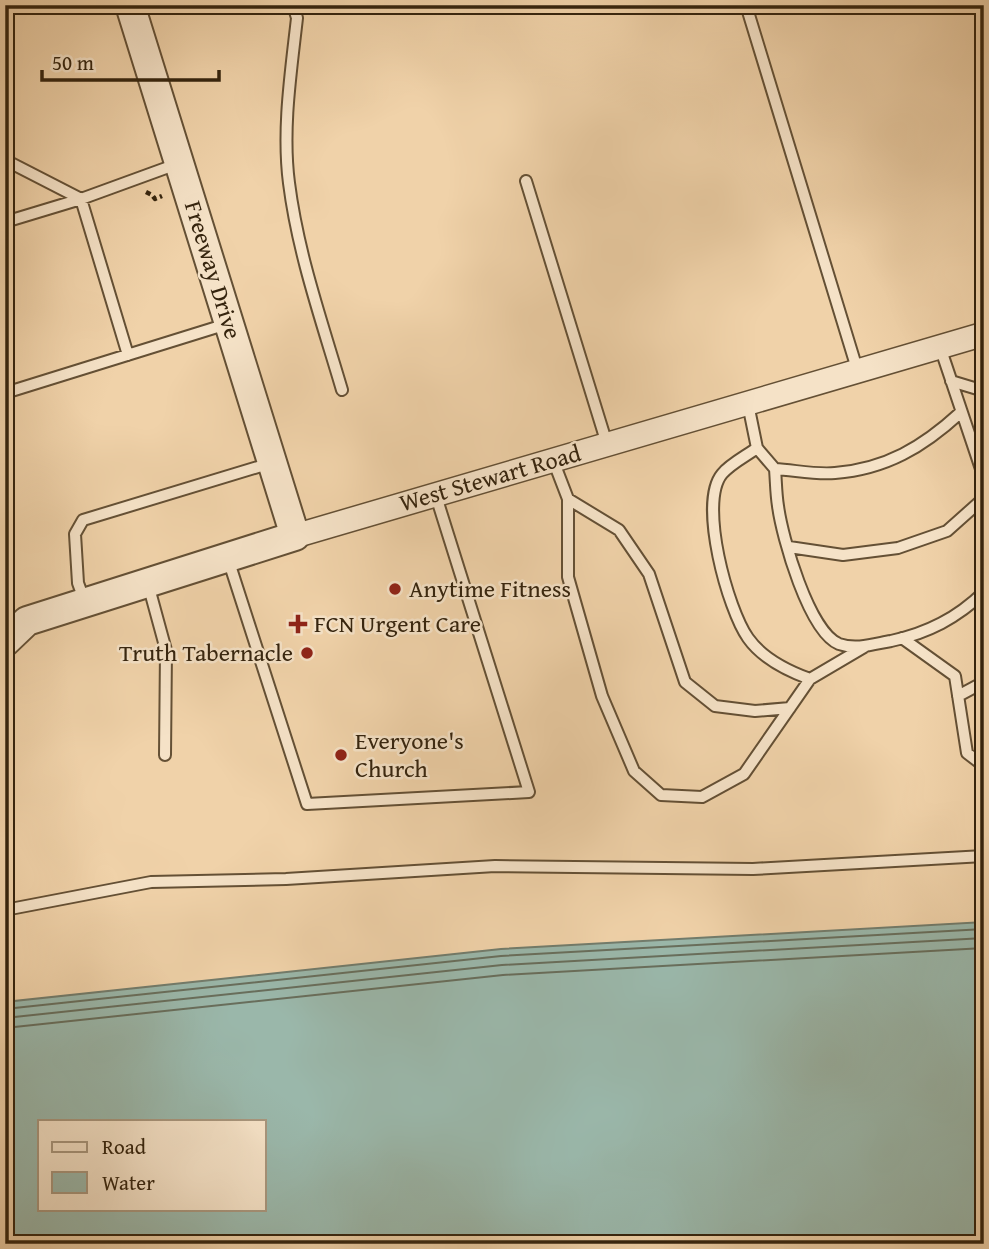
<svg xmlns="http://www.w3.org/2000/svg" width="989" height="1249" viewBox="0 0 989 1249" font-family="'Gentium Book Plus',serif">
  <rect width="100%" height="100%" fill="#f0d2a9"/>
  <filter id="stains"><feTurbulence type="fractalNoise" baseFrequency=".00286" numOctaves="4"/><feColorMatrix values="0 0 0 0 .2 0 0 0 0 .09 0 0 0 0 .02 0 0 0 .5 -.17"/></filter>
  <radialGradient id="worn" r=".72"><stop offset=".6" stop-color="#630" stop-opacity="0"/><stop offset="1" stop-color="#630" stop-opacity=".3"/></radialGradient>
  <path fill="#9ab7aa" stroke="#727c6c" stroke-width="2" fill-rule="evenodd" d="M984,922v322h-979v-242l496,-53zM40,1121h224v88h-224z"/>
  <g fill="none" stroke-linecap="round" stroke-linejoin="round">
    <path stroke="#686e5c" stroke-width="2" d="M5,1009l496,-53 483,-27
      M5,1018l497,-53 482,-27
      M5,1028l498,-53 481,-27"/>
    <defs>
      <path id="service" d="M293,5l4,13c-6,54 -15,111 -8,165 9,71 33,139 53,207
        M746,5l112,367
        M5,160l76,39 47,156
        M526,181l81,263
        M5,222l76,-23 96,-35
        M940,347l44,131
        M951,381l33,10
        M5,393l222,-69
        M748,404l9,44c-11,8 -27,16 -35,26 -24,29 6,136 26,164 14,20 40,33 62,41
        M757,448l18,21c19,1 41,6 60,4 51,-4 88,-26 125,-60
        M553,460l15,39v78l34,119 32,75 27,24 41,2 42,-23 66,-95 56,-33
        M775,469c1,12 1,25 3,37 4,31 31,126 61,138 17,6 35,0 52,-3 37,-8 66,-23 93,-49
        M568,499l51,31 30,44 36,108 30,24 40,5 35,-3
        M789,547l54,8 55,-7 49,-17 37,-33
        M228,559l79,245 222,-12 -94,-299
        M148,584l18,66 -1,105
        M85,602l-7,-19 -3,-49 8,-14 188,-57
        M902,638l53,38 12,77 17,13
        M958,696l26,-14
        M5,910l146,-28 135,-3 209,-13 258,3 231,-13"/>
      <path id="minor" d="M295,536l689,-202"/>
      <path id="tertiary" d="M5,642l22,-21 268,-85 -165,-531"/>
    </defs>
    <use href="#service" stroke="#645035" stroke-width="14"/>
    <use href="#minor" stroke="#645035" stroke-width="26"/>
    <use href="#tertiary" stroke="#645035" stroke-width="32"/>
    <path stroke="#35240e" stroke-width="4.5" stroke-dasharray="5 3.5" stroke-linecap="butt" d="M146,192l6,3 3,4 7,-3"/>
    <use href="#service" stroke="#f5e2c7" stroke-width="10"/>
    <use href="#minor" stroke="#f5e2c7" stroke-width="23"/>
    <use href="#tertiary" stroke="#f5e2c7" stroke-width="28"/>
  </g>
  <g fill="#8f2418" stroke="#f5e2c7" stroke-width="2.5">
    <circle cx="395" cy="589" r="7"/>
    <path d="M294.5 613.5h7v7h7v7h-7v7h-7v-7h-7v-7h7z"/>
    <circle cx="307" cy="653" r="7"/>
    <circle cx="341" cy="755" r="7"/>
  </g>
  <g text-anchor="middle" stroke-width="5" stroke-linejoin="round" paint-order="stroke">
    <g font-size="24" fill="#35240e" stroke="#f5e2c7">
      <text transform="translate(213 270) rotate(73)" y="8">Freeway Drive</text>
      <text transform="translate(490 478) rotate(-16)" y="8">West Stewart Road</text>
    </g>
    <g font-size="24" fill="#35240e" stroke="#f5e2c7" text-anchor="start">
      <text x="409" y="597">Anytime Fitness</text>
      <text x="314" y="632">FCN Urgent Care</text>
      <text x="293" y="661" text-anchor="end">Truth Tabernacle</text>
      <text x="355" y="749">Everyone's<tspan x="355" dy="28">Church</tspan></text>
    </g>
  </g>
  <rect width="989" height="1249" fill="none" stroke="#f0d2a9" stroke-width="28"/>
  <rect x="7" y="7" width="975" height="1235" fill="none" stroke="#35240e" stroke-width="3.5"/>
  <rect x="14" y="14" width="961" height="1221" fill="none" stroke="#35240e" stroke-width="2"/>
  <rect x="38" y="1120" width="228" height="91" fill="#f5e2c7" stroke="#a8967d" stroke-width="2"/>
  <rect x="52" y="1142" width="35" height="10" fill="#f5e2c7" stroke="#a8967d" stroke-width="2"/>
  <text x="102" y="1154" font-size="21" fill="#35240e">Road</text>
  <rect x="52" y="1172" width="35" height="21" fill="#9ab7aa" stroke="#a8967d" stroke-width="2"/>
  <text x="102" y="1190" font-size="21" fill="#35240e">Water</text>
  <path d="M42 70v10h177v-10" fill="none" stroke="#35240e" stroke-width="3.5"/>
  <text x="52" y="70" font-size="21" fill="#35240e" stroke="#f5e2c7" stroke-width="5" paint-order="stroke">50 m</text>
  <rect width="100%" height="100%" filter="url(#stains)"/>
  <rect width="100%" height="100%" fill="url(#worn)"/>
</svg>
